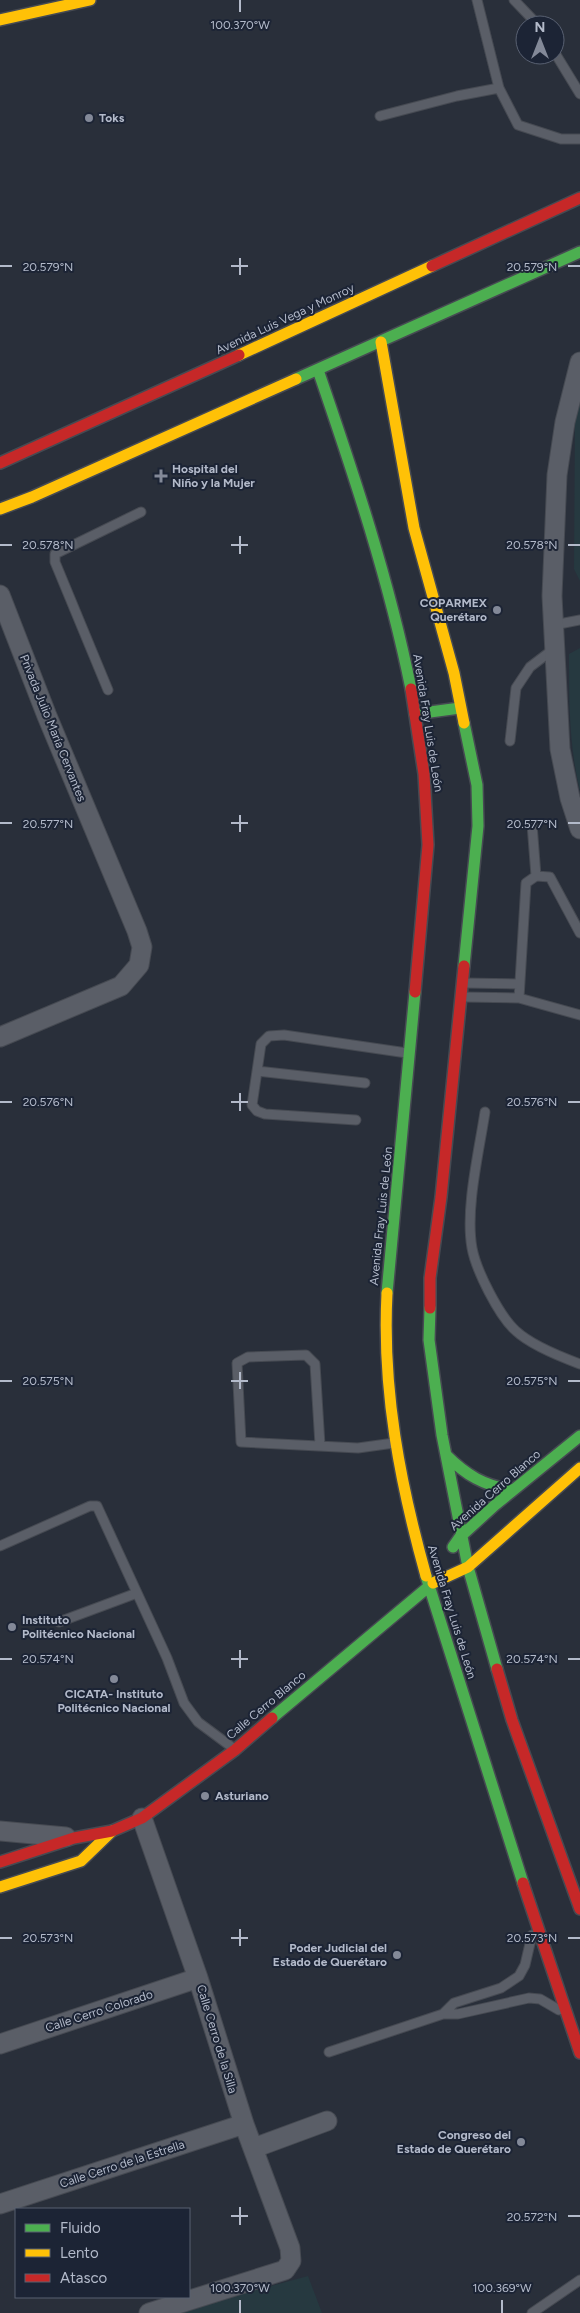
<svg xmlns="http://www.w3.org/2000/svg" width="580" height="2313" viewBox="0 0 580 2313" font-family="Figtree,sans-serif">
  <rect width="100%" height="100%" fill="#292f3a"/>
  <path fill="#263940" d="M580,390v191l-6,-12 1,-155z
    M580,648v143c-11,-45 -11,-91 -11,-137z
    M308,2276l14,37h-139l44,-15z"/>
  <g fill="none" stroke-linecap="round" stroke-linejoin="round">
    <defs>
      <path id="lane" d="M477,0l22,88 19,37 43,14h19
        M514,0l24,25
        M555,53l25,41
        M380,116l77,-20 42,-8
        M554,625l26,-5
        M108,690l-53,-128v-8l86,-42
        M510,741l6,-53 14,-21 25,-19
        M532,824l4,52
        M580,933l-30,-56 -14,-1 -10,7 -7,115 61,17
        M464,983l55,1
        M463,997l56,1
        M257,1071l108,12
        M485,1112c-6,40 -20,97 -13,136 4,22 27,68 44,83 14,13 45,26 64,33
        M356,1120l-91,-6 -8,-3 -5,-6 9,-61 8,-8 15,-1 123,18
        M320,1445l-5,-81 -9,-9 -58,2 -11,6 4,79 117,6 36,-5
        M0,1546l90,-40h7l70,152 17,45 14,19 35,26
        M59,1622l78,-29
        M532,1935l-7,30 -6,11 -18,12 -47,15 -11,11h15l71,-16 11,1 19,11
        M329,2052l114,-38
        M532,2313l48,-33"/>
      <path id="street" d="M580,362l-15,60 -8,53 -5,121 8,153 10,49 10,31
        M0,595l47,121 90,215 5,16 -3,18 -18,21 -121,51
        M142,1818l56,160 46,146 46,124 1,13 -6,9 -136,43
        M0,1831l66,6
        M0,2044l198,-66
        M254,2148l73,-27
        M0,2204l244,-80"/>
      <path id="fast" d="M318,370c36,105 71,210 93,319
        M296,379l284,-127
        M415,714l45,-6
        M464,723l13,62 1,41 -14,140
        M387,1293l28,-301
        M430,1308l-1,32 13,95 26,132 29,102
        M446,1455c20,20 38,31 67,35
        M453,1547l7,-10 35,-32 85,-69
        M426,1576l97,307
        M272,1718l161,-135"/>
      <path id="slow" d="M0,20l90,-20
        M381,342l33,186 40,145 10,50
        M239,355l193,-89
        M0,509l32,-12 264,-118
        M387,1293c-5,97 13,190 39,283
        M433,1583l35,-16 112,-99
        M0,1887l81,-26 31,-30"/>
      <path id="jam" d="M432,266l148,-68
        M0,463l239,-108
        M411,689l13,85 4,71 -13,147
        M430,1308v-30l11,-81 23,-231
        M497,1669l15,51 68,189
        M0,1862l74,-24 38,-7 30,-13 93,-68 37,-32
        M523,1883l57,170"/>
    </defs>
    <use href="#lane" stroke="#464a52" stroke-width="11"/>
    <use href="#street" stroke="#464a52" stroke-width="21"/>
    <use href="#fast" stroke="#464a52" stroke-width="14"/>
    <use href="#slow" stroke="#464a52" stroke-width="14"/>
    <use href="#jam" stroke="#464a52" stroke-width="14"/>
    <use href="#lane" stroke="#5a5e67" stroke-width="9"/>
    <use href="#street" stroke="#5a5e67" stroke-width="19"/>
    <use href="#fast" stroke="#4caf50" stroke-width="11"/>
    <use href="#slow" stroke="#ffc107" stroke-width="11"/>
    <use href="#jam" stroke="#c62828" stroke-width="11"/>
  </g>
  <path fill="none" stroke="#b3baca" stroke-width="2" d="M240,0v12M240,258v17M0,266h12M231,266h17M568,266h12M240,536v18M0,545h12M231,545h17M568,545h12M240,815v17M0,823h12M231,823h17M568,823h12M240,1093v18M0,1102h12M231,1102h17M568,1102h12M240,1372v17M0,1381h12M231,1381h17M568,1381h12M240,1650v18M0,1659h12M231,1659h17M568,1659h12M240,1929v17M0,1938h12M231,1938h17M568,1938h12M240,2207v18M231,2216h17M568,2216h12M240,2300v13M502,2300v13"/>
  <g fill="#838998" stroke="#1c2435" stroke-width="2">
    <circle cx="89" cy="118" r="5"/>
    <path d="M158.5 468.5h5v5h5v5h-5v5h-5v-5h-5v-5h5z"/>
    <circle cx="497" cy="610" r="5"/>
    <circle cx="12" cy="1627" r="5"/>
    <circle cx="114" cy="1679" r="5"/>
    <circle cx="205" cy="1796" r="5"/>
    <circle cx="397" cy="1955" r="5"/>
    <circle cx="521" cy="2142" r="5"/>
  </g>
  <g text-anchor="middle" stroke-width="4" stroke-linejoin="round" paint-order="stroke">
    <g font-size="12" font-weight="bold" fill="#b3baca" stroke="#1c2435" text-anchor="start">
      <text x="99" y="122">Toks</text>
      <text x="172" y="473">Hospital del<tspan x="172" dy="14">Niño y la Mujer</tspan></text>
      <text x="487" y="607" text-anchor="end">COPARMEX<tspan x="487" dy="14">Querétaro</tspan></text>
      <text x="22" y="1624">Instituto<tspan x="22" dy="14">Politécnico Nacional</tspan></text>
      <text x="114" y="1698" text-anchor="middle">CICATA- Instituto<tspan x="114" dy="14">Politécnico Nacional</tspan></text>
      <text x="215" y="1800">Asturiano</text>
      <text x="387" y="1952" text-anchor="end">Poder Judicial del<tspan x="387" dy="14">Estado de Querétaro</tspan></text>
      <text x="511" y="2139" text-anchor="end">Congreso del<tspan x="511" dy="14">Estado de Querétaro</tspan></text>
    </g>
    <g font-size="12" fill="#b3baca" stroke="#1c2435">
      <text transform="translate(285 319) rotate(-25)" y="4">Avenida Luis Vega y Monroy</text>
      <text transform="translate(428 723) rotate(81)" y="4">Avenida Fray Luis de León</text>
      <text transform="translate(53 728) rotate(68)" y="4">Privada Julio María Cervantes</text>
      <text transform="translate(381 1216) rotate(-84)" y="4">Avenida Fray Luis de León</text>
      <text transform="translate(495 1490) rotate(-41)" y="4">Avenida Cerro Blanco</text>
      <text transform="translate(452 1612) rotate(73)" y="4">Avenida Fray Luis de León</text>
      <text transform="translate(266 1705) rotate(-40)" y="4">Calle Cerro Blanco</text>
      <text transform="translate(99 2011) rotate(-18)" y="4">Calle Cerro Colorado</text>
      <text transform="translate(217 2039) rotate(73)" y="4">Calle Cerro de la Silla</text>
      <text transform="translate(122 2164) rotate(-18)" y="4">Calle Cerro de la Estrella</text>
    </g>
  </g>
  <g font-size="12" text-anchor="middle" fill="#b3baca" stroke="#1c2435" stroke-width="4" stroke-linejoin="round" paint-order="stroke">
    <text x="240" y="29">100.370°W</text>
    <text x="48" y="271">20.579°N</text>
    <text x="532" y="271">20.579°N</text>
    <text x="48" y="549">20.578°N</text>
    <text x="532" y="549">20.578°N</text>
    <text x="48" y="828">20.577°N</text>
    <text x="532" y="828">20.577°N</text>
    <text x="48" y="1106">20.576°N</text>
    <text x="532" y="1106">20.576°N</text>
    <text x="48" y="1385">20.575°N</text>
    <text x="532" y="1385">20.575°N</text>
    <text x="48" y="1663">20.574°N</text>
    <text x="532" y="1663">20.574°N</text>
    <text x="48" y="1942">20.573°N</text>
    <text x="532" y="1942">20.573°N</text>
    <text x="532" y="2221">20.572°N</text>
    <text x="240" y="2292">100.370°W</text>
    <text x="502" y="2292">100.369°W</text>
  </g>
  <rect x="15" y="2208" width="175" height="90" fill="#1c2435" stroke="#586071"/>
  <rect x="25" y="2224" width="25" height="8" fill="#4caf50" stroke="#586071"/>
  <text x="60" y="2233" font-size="15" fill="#b3baca">Fluido</text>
  <rect x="25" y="2249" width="25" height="8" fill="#ffc107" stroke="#586071"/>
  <text x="60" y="2258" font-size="15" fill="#b3baca">Lento</text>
  <rect x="25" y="2274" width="25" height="8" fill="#c62828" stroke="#586071"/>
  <text x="60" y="2283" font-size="15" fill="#b3baca">Atasco</text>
  <g transform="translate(540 40)"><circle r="24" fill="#1c2435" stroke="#586071"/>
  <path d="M0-4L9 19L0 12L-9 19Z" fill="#838998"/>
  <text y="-8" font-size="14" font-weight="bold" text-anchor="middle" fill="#b3baca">N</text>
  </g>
</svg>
